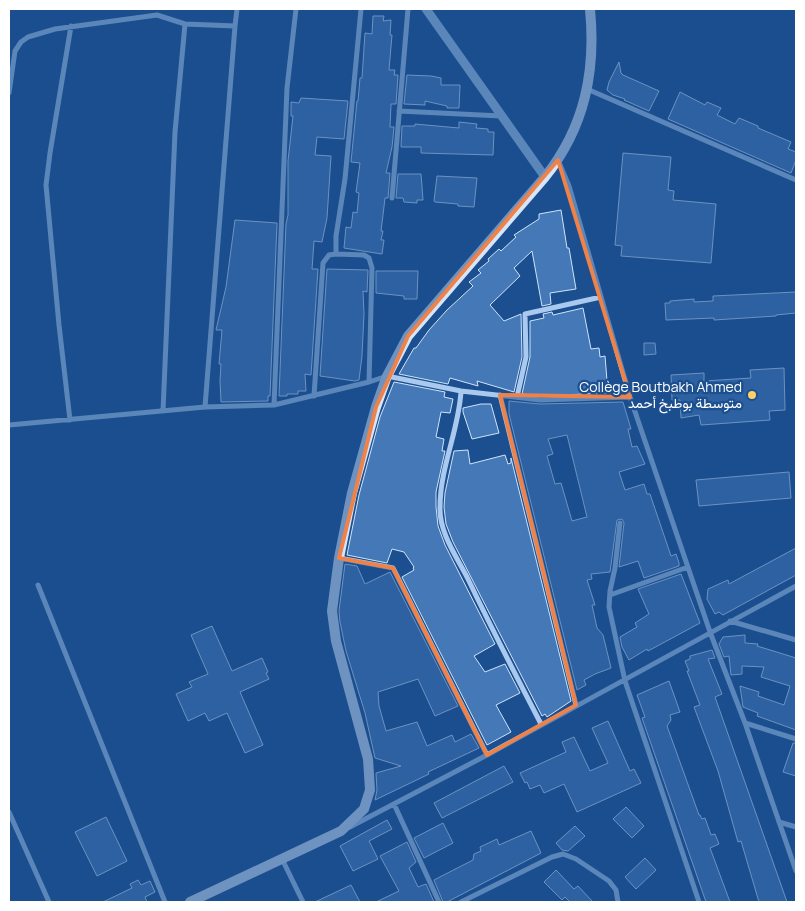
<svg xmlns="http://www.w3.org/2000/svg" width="805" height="911" viewBox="0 0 805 911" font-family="Manrope,Vazirmatn,sans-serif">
  <rect width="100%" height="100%" fill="#1b4f8f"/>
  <path fill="#4478b7" stroke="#cfe3fa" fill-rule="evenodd" d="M373,16h11l-1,5 8,-1 -1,15h2l-3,35h6l-1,5h4l-2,29h-5l-1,23h4l-2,20 -6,26h4l-2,25h-3l-2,17 -2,16h2l-2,9h3l-2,14 -38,-6 2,-21 5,1 2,-16 4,1 2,-20 -3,-1 4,-29 -9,-1 6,-61h1l2,-23h2l3,-45 7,1z
    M619,62l2,11 2,2 36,16 -10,20 -25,-11 1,-1 -12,-4 -6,-5 2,-8z
    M407,75l24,1 10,2v7h19l-1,23h-12v-2l-22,-5v4l-21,-1z
    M680,92l25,13 2,-3 14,6 -4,7 18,9 4,-6 19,8v2l33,14 -3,7 8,3v8l-5,13 -123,-54z
    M301,98l47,3 -4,38 -27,-2 -2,18 16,1 -4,62 -5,24 -8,-1 -2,28h6l-7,106 -6,-1 1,17h-8v3h-11v2h-8l7,-172 2,-9v-54l5,-45h-2v-14l8,1z
    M459,122l18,2 -1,4 12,1v3h6l-1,23 -72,-2v-6h-20l1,-21h13v-2l44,4z
    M623,153l48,4 -3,33 6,1 -1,9 43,4 -5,59 -90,-7 1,-10 -7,-1z
    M398,174h23l2,26h-6v3l-13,-1 -1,-4h-7z
    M437,176l40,2 -3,29 -16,-1v-2l-23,-2 -1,-1z
    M561,210l6,38h2l7,41 -26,4 1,11 -9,2 -10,-55 -18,17 6,8 -30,29 14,16 17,-7 1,43 -8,35 -37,-11 1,5 -28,-8 -2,6 -49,-10 15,-26h2l13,-18 18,-20 26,-24 -4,-4 12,-9 -3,-3 11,-9 -1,-2 11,-10 2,2 15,-14 -2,-2 25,-16v-5z
    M235,220l42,3 -7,173h-2v5l-47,1 -1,-21 1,-17h-2l3,-34h-6l10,-43z
    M327,269l41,1 -1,22 -4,-1 1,23 -2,42 -3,24 -4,1 -35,-5z
    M376,271h42l-1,28h-13v-3l-28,-3z
    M796,292v21l-20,2v1l-62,4v-2l-48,2 -1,-17h5v-2l24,-2v3l19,-1v-5z
    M583,308l8,41 8,-1 1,9 5,-1 3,37 -68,3 -18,-2 8,-37v-36l14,-3 -1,-4 9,-2 1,3z
    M644,343h11l1,11 -12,1z
    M784,368l1,42 -16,1 1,9 -69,5 -2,-10 -18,3 -1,-18h-8l-1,-25 33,-2v8l47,-3 -1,-8z
    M394,382l51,10 -1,5 9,2 -3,14 -9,-1 -5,25 8,2 -2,12h3l-9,41v15l2,19 7,19 50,99 -21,12 11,16 20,-8 15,29 -24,12 15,27 -24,13 -85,-168 12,-7 -1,-2 1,-1 -10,-15 -12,-3 -5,14 -40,-8 12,-60 21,-78z
    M509,401l31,3 83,-2 8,27h-3l4,18 5,-1 8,18 -26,8 6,18 19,-6 3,10h3l21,62 5,-2 3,9v3l-35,12 -6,-17 -19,6 5,-44 -2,-4 -5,1 -7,52 -19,2 1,5 -5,1 8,25h-3l5,23 6,7 8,33 -16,6 -11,6 2,5 -9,5 -68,-276zM567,435l20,82 -15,4 -11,-38 -6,1 -8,-28 6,-2 -5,-15z
    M481,404h10l8,29 -27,6 -9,-27v-4z
    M468,450l2,14 35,-9 3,9 3,-1v-5l60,243 -24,16 -2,-3 -3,2 -89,-174 -7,-18 -2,-17 1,-14 9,-42z
    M789,472l2,26 -92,8 -3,-26z
    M796,548v27l-73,40 -4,-3 -4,2 -8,-15 1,-10 20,-9 1,4z
    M345,564l12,2 8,18 25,-12 68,134 -23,10 -17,-37 -40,13 1,14 7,25 31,-9 10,24 25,-11 3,7 16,-8 8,14 -51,24 1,2 -54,26 2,-10 -1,-17 25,-7 -26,-8 -10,-45 -19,-62 -6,-29 -1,-11z
    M681,574l19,49 -52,28 -1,-2 -18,11 -7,-13 -2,-10 17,-10 -2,-4 14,-9 -11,-25z
    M212,626l20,45 30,-13 6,14 -2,1 3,6 -29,13 23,53 -18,8 -18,-40 -18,8 -4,-8 -17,8 -12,-27 16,-7 -3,-5 19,-8 -17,-39z
    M745,635v8l13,1 -1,2 39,12v72l-39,-14 1,-3 -15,-6 -3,-21 19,6 -1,4 26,9 6,-19 -29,-9 3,-10 -22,-1v8l-11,1 -2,-19 -5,1 -5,-13 4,-7z
    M712,650l3,8 -7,1 14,35 -7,3 72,205h-28l-18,-61 -3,1 -20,-71 -24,-64 6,-2 -13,-34h2l-4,-10 5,-2v-3z
    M669,681l11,31 -10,3 1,5 -4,6 32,89h1l2,4 3,-1 6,17 4,-1 4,10 -9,4 20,54h-24l-64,-184 3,-1 -8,-22z
    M608,721l22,50 4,-2 7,14 -64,29 -13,-28 -20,9 -4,-8 -10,4 -3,-7 -2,1 -5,-10 46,-21 -4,-10 12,-5 16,34 18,-8 -16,-35z
    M793,743h3v33l-13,-4z
    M504,766l9,16 -71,36 -8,-15z
    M626,807l18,19 -12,12 -19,-19z
    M106,817l21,44 -30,15 -22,-44z
    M387,820l5,9 -23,12 9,18 -25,12 -13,-25z
    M443,823l10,20 -29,15 -10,-20z
    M575,826l10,10 -17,15 -6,-1 -6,-7z
    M531,831l10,22 -94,49h-4l-9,-22 39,-20 1,-6 7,-3 -1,-4 17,-8 2,6z
    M407,842l9,20 -7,6 9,19 8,-3 8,18h-58l23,-11 -19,-35z
    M645,858l11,12 -20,19 -11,-12z
    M556,870l18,19 4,-3 15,16h-23l-5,-5 -3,3 -18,-18z
    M138,880l3,5 9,-4 5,11 -10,5 2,5h-44l29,-14 -2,-4z
    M351,885l9,17h-45z"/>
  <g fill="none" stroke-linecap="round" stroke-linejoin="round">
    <path stroke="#a9c9ee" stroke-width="5" d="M587,89l209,91
      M9,93l6,-42 6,-9 7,-5 27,-8 102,-14 28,9 50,2
      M399,111l102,5
      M558,160l11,26 61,211 80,235 35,91 51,148
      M392,198l16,-189
      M336,254l28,1 5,3 3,10 -3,114
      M461,391c-2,39 -21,76 -21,116 -1,25 16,49 27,70 24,50 49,99 74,147
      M500,395l76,310
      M314,396l9,-133 6,-8 7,-1v-18l9,-57 16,-170
      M517,397l9,-40 -1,-43 76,-17
      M274,405l13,-317 9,-79
      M205,407l30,-381 2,-17
      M163,411l12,-279 10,-108
      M70,420l-11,-95 -13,-140 4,-32 21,-127
      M9,425l196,-18 69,-2 95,-23 18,-6 74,15 79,9 90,-3
      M620,523l-5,45 -5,23 -1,16 16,74 74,221
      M339,558l54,10 94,187
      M38,585l127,317
      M610,595l78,-28
      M730,621l66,19
      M745,723l51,16
      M394,804l45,98
      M9,812l40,90
      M779,822l17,5
      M350,827l137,-72 309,-169
      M282,859l21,43
      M461,902l91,-45 11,-3 13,5 33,22 7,9 2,12"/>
    <path stroke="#a9c9ee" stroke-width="9" d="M426,9l119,168"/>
    <path stroke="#d6e6fa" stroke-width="10" d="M190,902l151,-71 23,-22 6,-19 -2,-31 -32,-118 -4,-30 7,-53 13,-65 24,-86 11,-31 21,-40 137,-159c40,-50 51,-106 45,-168"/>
  </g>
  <path d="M0 0H805V911H0ZM558,160l72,237 -130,-2 76,310 -89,50 -94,-187 -54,-10 37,-151 32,-71z" fill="#1b4f8f" fill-opacity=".55" fill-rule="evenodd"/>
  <path fill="none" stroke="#ee8249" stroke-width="4" stroke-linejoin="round" d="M558,160l72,237 -130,-2 76,310 -89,50 -94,-187 -54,-10 37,-151 32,-71z"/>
  <circle fill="#ffd166" stroke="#1b4f8f" stroke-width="2" cx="752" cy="395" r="5"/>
  <g text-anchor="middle" stroke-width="4.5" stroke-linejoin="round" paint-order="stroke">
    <g font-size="14" fill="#fff" stroke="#1b4f8f" text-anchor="end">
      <text x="742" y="392">Collège Boutbakh Ahmed<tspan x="742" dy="16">متوسطة بوطبخ أحمد</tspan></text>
    </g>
  </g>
  <rect width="805" height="911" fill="none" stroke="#ffffff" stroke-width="20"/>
</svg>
